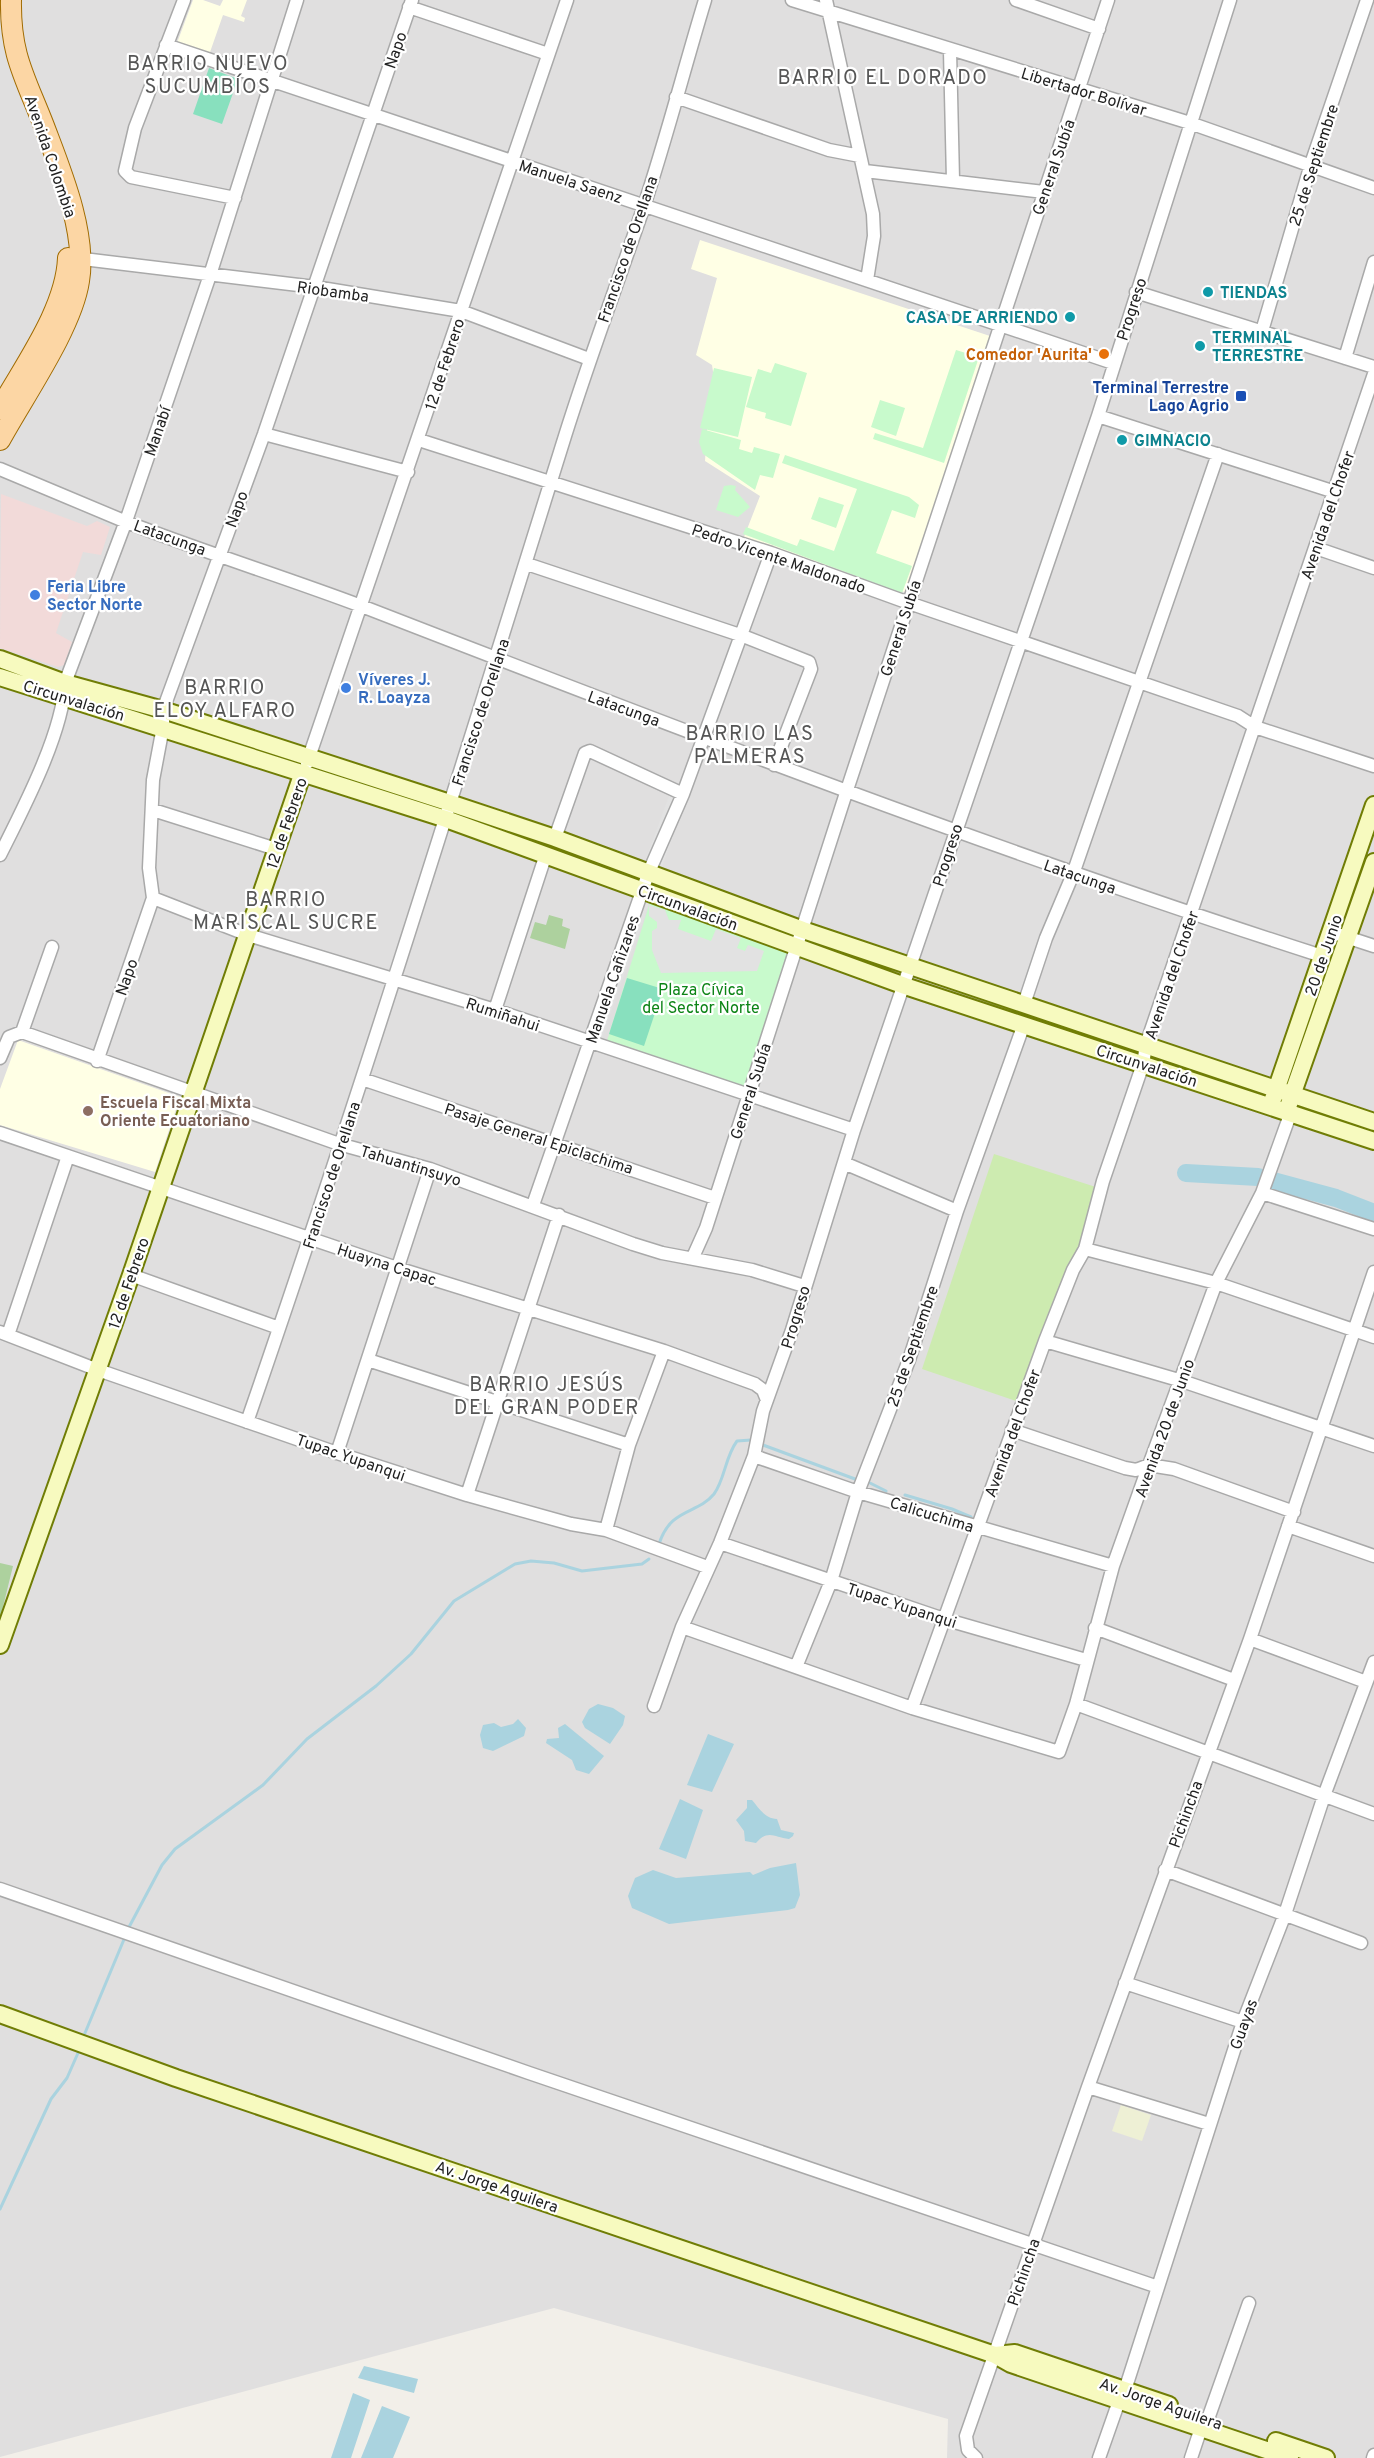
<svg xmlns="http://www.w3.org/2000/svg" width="1374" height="2458" viewBox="0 0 1374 2458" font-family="Overpass,sans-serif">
  <rect width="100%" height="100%" fill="#f2efe9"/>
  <path fill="#e0dfdf" d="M0,0h1374v2458h-427l1,-39 -394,-111 -554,149z"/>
  <path fill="#f2dad9" d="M1,494l86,32 10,-5 13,6 -9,28 -18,-3 -27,81 16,9 -8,23 -6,2 -58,-19z"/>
  <path fill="#ffffe5" d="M193,0h10l17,6 3,-6h24l-6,16 4,2 -1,4 -21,-7 -14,40 -32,-12z
    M700,240l293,97 -83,257 -166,-57 16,-41 -55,-35 4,-61 7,-9 -4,-26 -16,-10 21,-77 -26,-9z
    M18,1040l162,57 -25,75 -155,-47v-36z"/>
  <path fill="#eef0d5" d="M1121,2105l30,10 -9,26 -30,-10z"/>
  <path fill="#cdebb0" d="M455,810l178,68 -3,8 -176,-65z
    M994,1154l108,35 -21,67 -13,13 -52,132 -94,-32z"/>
  <path fill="#add19e" d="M549,915l14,4 -1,7 8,3 -5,20 -35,-11 5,-16 11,3z
    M0,1563l13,3 -13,53z"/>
  <path fill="#c8facc" d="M956,350l23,7 -35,106 -71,-24 2,-6 48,15z
    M775,363l32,10 -16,53 -26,-8 1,-5 -20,-6 12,-38 13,4z
    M714,368l38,9 -14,60 -38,-9z
    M880,400l25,8 -9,28 -25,-9z
    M702,429l39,11 -2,9 13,4 2,-6 26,7 -7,24 -13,-3 -5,15 -52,-36 -4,-12z
    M785,455l124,42 10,8 -4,13 -23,-8 -16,43 36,13 -10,27 -159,-59 3,-7 51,19 3,-7 34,12 23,-62 -75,-26z
    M731,485l5,1 -1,4 15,17 -12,10 -22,-7 8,-24z
    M819,497l25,8 -8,23 -25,-9z
    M650,902l142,52 -44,138 -142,-48z"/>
  <path fill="#88e0be" d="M209,68l29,11 -16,45 -29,-10z
    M627,978l36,11 -19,57 -35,-12z"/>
  <path fill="#e2e2e2" d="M670,793l16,6 -86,244 -14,-5 47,-144z
    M649,905l16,5 4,10h12l-3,9 33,12 5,-12 25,9 -4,10 8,3 3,-6 16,6 -7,20 -96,2 -9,-23v-19l5,-3v-6l-8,-6z"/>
  <path fill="#aad3df" d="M598,1704l15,4 12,8 -2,9 -13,19 -25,-16 -3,-6 7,-13z
    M518,1719l8,9 -2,8 -31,15 -10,-3 -3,-13 3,-10 11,-2 7,4 12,-3z
    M565,1724l39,32 -15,18 -13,-4 -4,-10 -26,-17 1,-4 12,-1 -1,-10z
    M708,1734l26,10 -22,48 -25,-7z
    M680,1799l23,11 -17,49 -27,-10z
    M747,1800h5c7,8 12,18 25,19l4,11 13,3 -1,3 -4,3c-15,-2 -21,-10 -33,4l-11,-2 -1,-10 -8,-11 11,-12z
    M796,1863l4,32 -5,13 -7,2 -119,14 -37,-16 -4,-12 7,-18 18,-8 23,8 74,-6 3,3 17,-7z
    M364,2366l54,13 -4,14 -56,-15z
    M353,2393l17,7 -19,58h-20z
    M382,2406l28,11 -17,41h-32z"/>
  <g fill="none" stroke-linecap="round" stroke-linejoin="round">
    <path stroke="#aad3df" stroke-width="3" d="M763,1445l92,34
      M870,1483l16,8
      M905,1495l47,14 19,8
      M659,1544c12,-37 38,-29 55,-50 11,-15 11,-37 23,-53l14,-1
      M128,1929l34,-64 13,-16 88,-64 44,-46 69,-53 35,-32 43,-53 61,-37 16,-3 23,2 28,8 60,-7 7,-5
      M85,2033l40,-96
      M0,2209l51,-110 16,-21 11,-25"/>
    <path stroke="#aad3df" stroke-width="18" d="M1186,1173l72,4
      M1273,1181l63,17 38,15"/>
    <defs>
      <path id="street" d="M184,0l-49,128 -10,43 6,6 104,21
        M792,0l398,123 184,65
        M826,0l47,214 1,22 -7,44
        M1016,0l83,29
        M409,7l139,47
        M166,45l947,318
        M950,51l3,129
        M676,97l153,53 31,6
        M865,171l179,21
        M75,258l240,29 146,24 128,48
        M1136,292l238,75
        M1262,331l49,-167 56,-164
        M1345,358l29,-96
        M1098,416l237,76
        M264,434l144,38
        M419,440l352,113 138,50 329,113 17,11 119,39
        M0,469c41,17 83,35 124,52 79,31 161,56 240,86 317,123 634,245 958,349
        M1316,548l58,20
        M527,564l216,72 66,26 2,7 -37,96
        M307,763l260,-763
        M153,810l123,39
        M555,838l30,-85 5,-2 93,43
        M0,855c23,-46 63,-122 65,-172l61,-162 84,-246 87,-275
        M153,898l95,37 247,75 359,120
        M1331,932l43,14
        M1024,1004l22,-66 27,-64 145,-420
        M495,1010l51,-156
        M22,1032l317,112 91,25 203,75 29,9 90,17 52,16
        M22,1032l30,-85
        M0,1058l9,-21 13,-5
        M97,1061l56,-163 -4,-30 4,-88 10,-53v-17l101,-276 148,-434
        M362,1079l353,119
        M0,1133l397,135 267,83 91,33 8,6 4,10
        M844,1163l113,48
        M1262,1193l112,36
        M533,1205l115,-331 35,-80 88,-241
        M1085,1249l131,34 158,54
        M693,1257l13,-29 140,-435 262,-793
        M131,1275l148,53
        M0,1332l98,38 239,83 130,42 104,29 35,6 101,37
        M8,1335l60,-179
        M1045,1341l137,40 192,65
        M368,1360l261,85
        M247,1422c113,-327 215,-656 318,-986 24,-77 52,-151 78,-227 23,-69 41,-140 62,-209
        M1012,1430l113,38 11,2 13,-5 25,4 120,43
        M337,1453l93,-284
        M754,1456l104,36 255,74
        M467,1495l92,-280
        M1288,1526l86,30
        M606,1530l23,-85 35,-94
        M720,1543l224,76 142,41
        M682,1627l230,81 147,44 17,-48 37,-138 36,-101 67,-182 46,-90 29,-81
        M1095,1628l139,52
        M1250,1639l116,43
        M796,1667l35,-86 27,-89 51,-132 48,-149 67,-187
        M1076,1704l298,110
        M654,1706l28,-79 38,-84 34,-87 9,-45 29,-81 62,-200 244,-714 132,-416
        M912,1708l133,-367 28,-71 12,-21 18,-68 40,-117 3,-19 228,-671
        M1165,1870l196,73
        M0,1889l529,184 629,214
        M1125,1983l118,39
        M1088,2087l121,37
        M1125,2390l118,-368 42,-108 40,-121 49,-131
        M1208,2419l41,-116
        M976,2458l-8,-8 -2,-14 122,-349 162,-448 124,-367
        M1099,2458l20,-57
        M1191,2458l10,-30
        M1373,2458l1,-3"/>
      <path id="secondary" d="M0,659l65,24 98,27 287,93 105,35 248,92 571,192
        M0,677l446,142 459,167 469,155
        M1273,1099l101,-294
        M1289,1104l85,-242
        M0,1645l131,-370 172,-503
        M0,2014l176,64 819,277 16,9 279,94
        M995,2355l20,-2 154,52
        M1276,2441l50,17"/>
      <path id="primary" d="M0,409c25,-45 66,-100 68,-151
        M0,440c24,-44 72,-112 79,-159 8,-48 -18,-110 -35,-155 -19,-49 -34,-71 -33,-126"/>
    </defs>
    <use href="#street" stroke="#a9a9a9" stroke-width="15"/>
    <use href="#secondary" stroke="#707d05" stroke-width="20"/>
    <use href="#primary" stroke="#a06b00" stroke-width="22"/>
    <use href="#street" stroke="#fff" stroke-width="12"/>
    <use href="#secondary" stroke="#f7fabf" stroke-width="16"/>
    <use href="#primary" stroke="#fcd6a4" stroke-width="20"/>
  </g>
  <g fill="#0f9aa8" stroke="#fff" stroke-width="2">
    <circle cx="1208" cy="292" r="6"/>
    <circle cx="1070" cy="317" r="6"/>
    <circle cx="1200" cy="346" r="6"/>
    <circle cx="1122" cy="440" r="6"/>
  </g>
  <circle fill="#e8710a" stroke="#fff" stroke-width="2" cx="1104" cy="354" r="6"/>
  <rect fill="#1a4fb4" stroke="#fff" stroke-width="2" x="1235" y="390" width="12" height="12" rx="3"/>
  <g fill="#3f7fe0" stroke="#fff" stroke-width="2">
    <circle cx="35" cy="595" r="6"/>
    <circle cx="346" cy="688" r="6"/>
  </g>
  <circle fill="#8d6e63" stroke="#fff" stroke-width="2" cx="88" cy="1111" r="6"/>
  <g text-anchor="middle" stroke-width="4.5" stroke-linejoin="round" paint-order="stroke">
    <g font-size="16" fill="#222" stroke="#fff">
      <text transform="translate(395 50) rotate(-71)" y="6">Napo</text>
      <text transform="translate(1084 91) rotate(17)" y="6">Libertador Bolívar</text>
      <text transform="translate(51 156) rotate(71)" y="6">Avenida Colombia</text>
      <text transform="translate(1313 165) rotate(-72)" y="6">25 de Septiembre</text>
      <text transform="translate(1053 167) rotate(-71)" y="6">General Subía</text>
      <text transform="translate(571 181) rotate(18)" y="6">Manuela Saenz</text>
      <text transform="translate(627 249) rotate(-71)" y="6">Francisco de Orellana</text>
      <text transform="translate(333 291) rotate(8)" y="6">Riobamba</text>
      <text transform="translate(1131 309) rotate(-72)" y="6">Progreso</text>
      <text transform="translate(444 364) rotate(-72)" y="6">12 de Febrero</text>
      <text transform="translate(157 431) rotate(-71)" y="6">Manabí</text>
      <text transform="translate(236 509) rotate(-70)" y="6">Napo</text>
      <text transform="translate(1327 515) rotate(-71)" y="6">Avenida del Chofer</text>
      <text transform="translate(170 537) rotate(20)" y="6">Latacunga</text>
      <text transform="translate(779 558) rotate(19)" y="6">Pedro Vicente Maldonado</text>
      <text transform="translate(900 628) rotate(-72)" y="6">General Subía</text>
      <text transform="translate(74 700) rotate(17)" y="6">Circunvalación</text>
      <text transform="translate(624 708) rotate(20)" y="6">Latacunga</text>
      <text transform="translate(480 712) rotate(-72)" y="6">Francisco de Orellana</text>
      <text transform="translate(286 823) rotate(-71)" y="6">12 de Febrero</text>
      <text transform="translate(947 855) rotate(-72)" y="6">Progreso</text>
      <text transform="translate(1080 876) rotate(19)" y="6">Latacunga</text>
      <text transform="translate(688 907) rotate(20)" y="6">Circunvalación</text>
      <text transform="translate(1323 955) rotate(-71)" y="6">20 de Junio</text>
      <text transform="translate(1171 975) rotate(-71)" y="6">Avenida del Chofer</text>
      <text transform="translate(126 977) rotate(-71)" y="6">Napo</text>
      <text transform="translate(612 979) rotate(-71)" y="6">Manuela Cañizares</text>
      <text transform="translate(503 1014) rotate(18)" y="6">Rumiñahui</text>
      <text transform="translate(1147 1065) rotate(18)" y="6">Circunvalación</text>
      <text transform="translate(750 1091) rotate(-72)" y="6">General Subía</text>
      <text transform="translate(539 1138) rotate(18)" y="6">Pasaje General Epiclachima</text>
      <text transform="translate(411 1165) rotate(17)" y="6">Tahuantinsuyo</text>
      <text transform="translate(331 1175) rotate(-72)" y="6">Francisco de Orellana</text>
      <text transform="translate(387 1264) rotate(18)" y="6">Huayna Capac</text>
      <text transform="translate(128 1283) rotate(-71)" y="6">12 de Febrero</text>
      <text transform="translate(795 1317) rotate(-73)" y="6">Progreso</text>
      <text transform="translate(912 1346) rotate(-71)" y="6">25 de Septiembre</text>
      <text transform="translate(1164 1428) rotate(-70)" y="6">Avenida 20 de Junio</text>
      <text transform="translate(1012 1433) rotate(-70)" y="6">Avenida del Chofer</text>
      <text transform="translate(351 1457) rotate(19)" y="6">Tupac Yupanqui</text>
      <text transform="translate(932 1514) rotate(17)" y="6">Calicuchima</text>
      <text transform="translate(902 1605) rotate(18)" y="6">Tupac Yupanqui</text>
      <text transform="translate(1185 1814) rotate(-70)" y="6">Pichincha</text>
      <text transform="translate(1243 2024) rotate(-70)" y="6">Guayas</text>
      <text transform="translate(497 2186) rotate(19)" y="6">Av. Jorge Aguilera</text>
      <text transform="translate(1023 2272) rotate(-71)" y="6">Pichincha</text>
      <text transform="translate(1161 2403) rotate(19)" y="6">Av. Jorge Aguilera</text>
    </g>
    <g font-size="16" font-weight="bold" fill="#0d838f" stroke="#fff" text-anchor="start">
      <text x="1220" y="298">TIENDAS</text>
      <text x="1058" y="323" text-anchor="end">CASA DE ARRIENDO</text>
      <text x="1212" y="343">TERMINAL<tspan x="1212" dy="18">TERRESTRE</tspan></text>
      <text x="1134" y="446">GIMNACIO</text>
    </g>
    <g font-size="16" font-weight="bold" fill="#c56008" stroke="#fff" text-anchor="end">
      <text x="1092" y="360">Comedor 'Aurita'</text>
    </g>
    <g font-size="16" font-weight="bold" fill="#164399" stroke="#fff" text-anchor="end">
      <text x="1229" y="393">Terminal Terrestre<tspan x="1229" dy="18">Lago Agrio</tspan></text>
    </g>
    <g font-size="16" font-weight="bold" fill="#366cbe" stroke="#fff" text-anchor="start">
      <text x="47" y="592">Feria Libre<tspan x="47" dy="18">Sector Norte</tspan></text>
      <text x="358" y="685">Víveres J.<tspan x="358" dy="18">R. Loayza</tspan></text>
    </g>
    <g font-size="16" fill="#0c8416" stroke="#fff">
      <text x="701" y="995">Plaza Cívica<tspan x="701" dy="18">del Sector Norte</tspan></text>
    </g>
    <g font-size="16" font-weight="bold" fill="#785e54" stroke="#fff" text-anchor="start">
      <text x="100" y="1108">Escuela Fiscal Mixta<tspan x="100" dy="18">Oriente Ecuatoriano</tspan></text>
    </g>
    <g font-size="20" letter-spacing="1.5" fill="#555" stroke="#fff">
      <text x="208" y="70">BARRIO NUEVO<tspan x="208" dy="23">SUCUMBÍOS</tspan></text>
      <text x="883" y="84">BARRIO EL DORADO</text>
      <text x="225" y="694">BARRIO<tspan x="225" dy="23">ELOY ALFARO</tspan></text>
      <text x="750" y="740">BARRIO LAS<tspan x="750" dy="23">PALMERAS</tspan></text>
      <text x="286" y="906">BARRIO<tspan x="286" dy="23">MARISCAL SUCRE</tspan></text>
      <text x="547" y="1391">BARRIO JESÚS<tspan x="547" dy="23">DEL GRAN PODER</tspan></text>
    </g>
  </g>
</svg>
